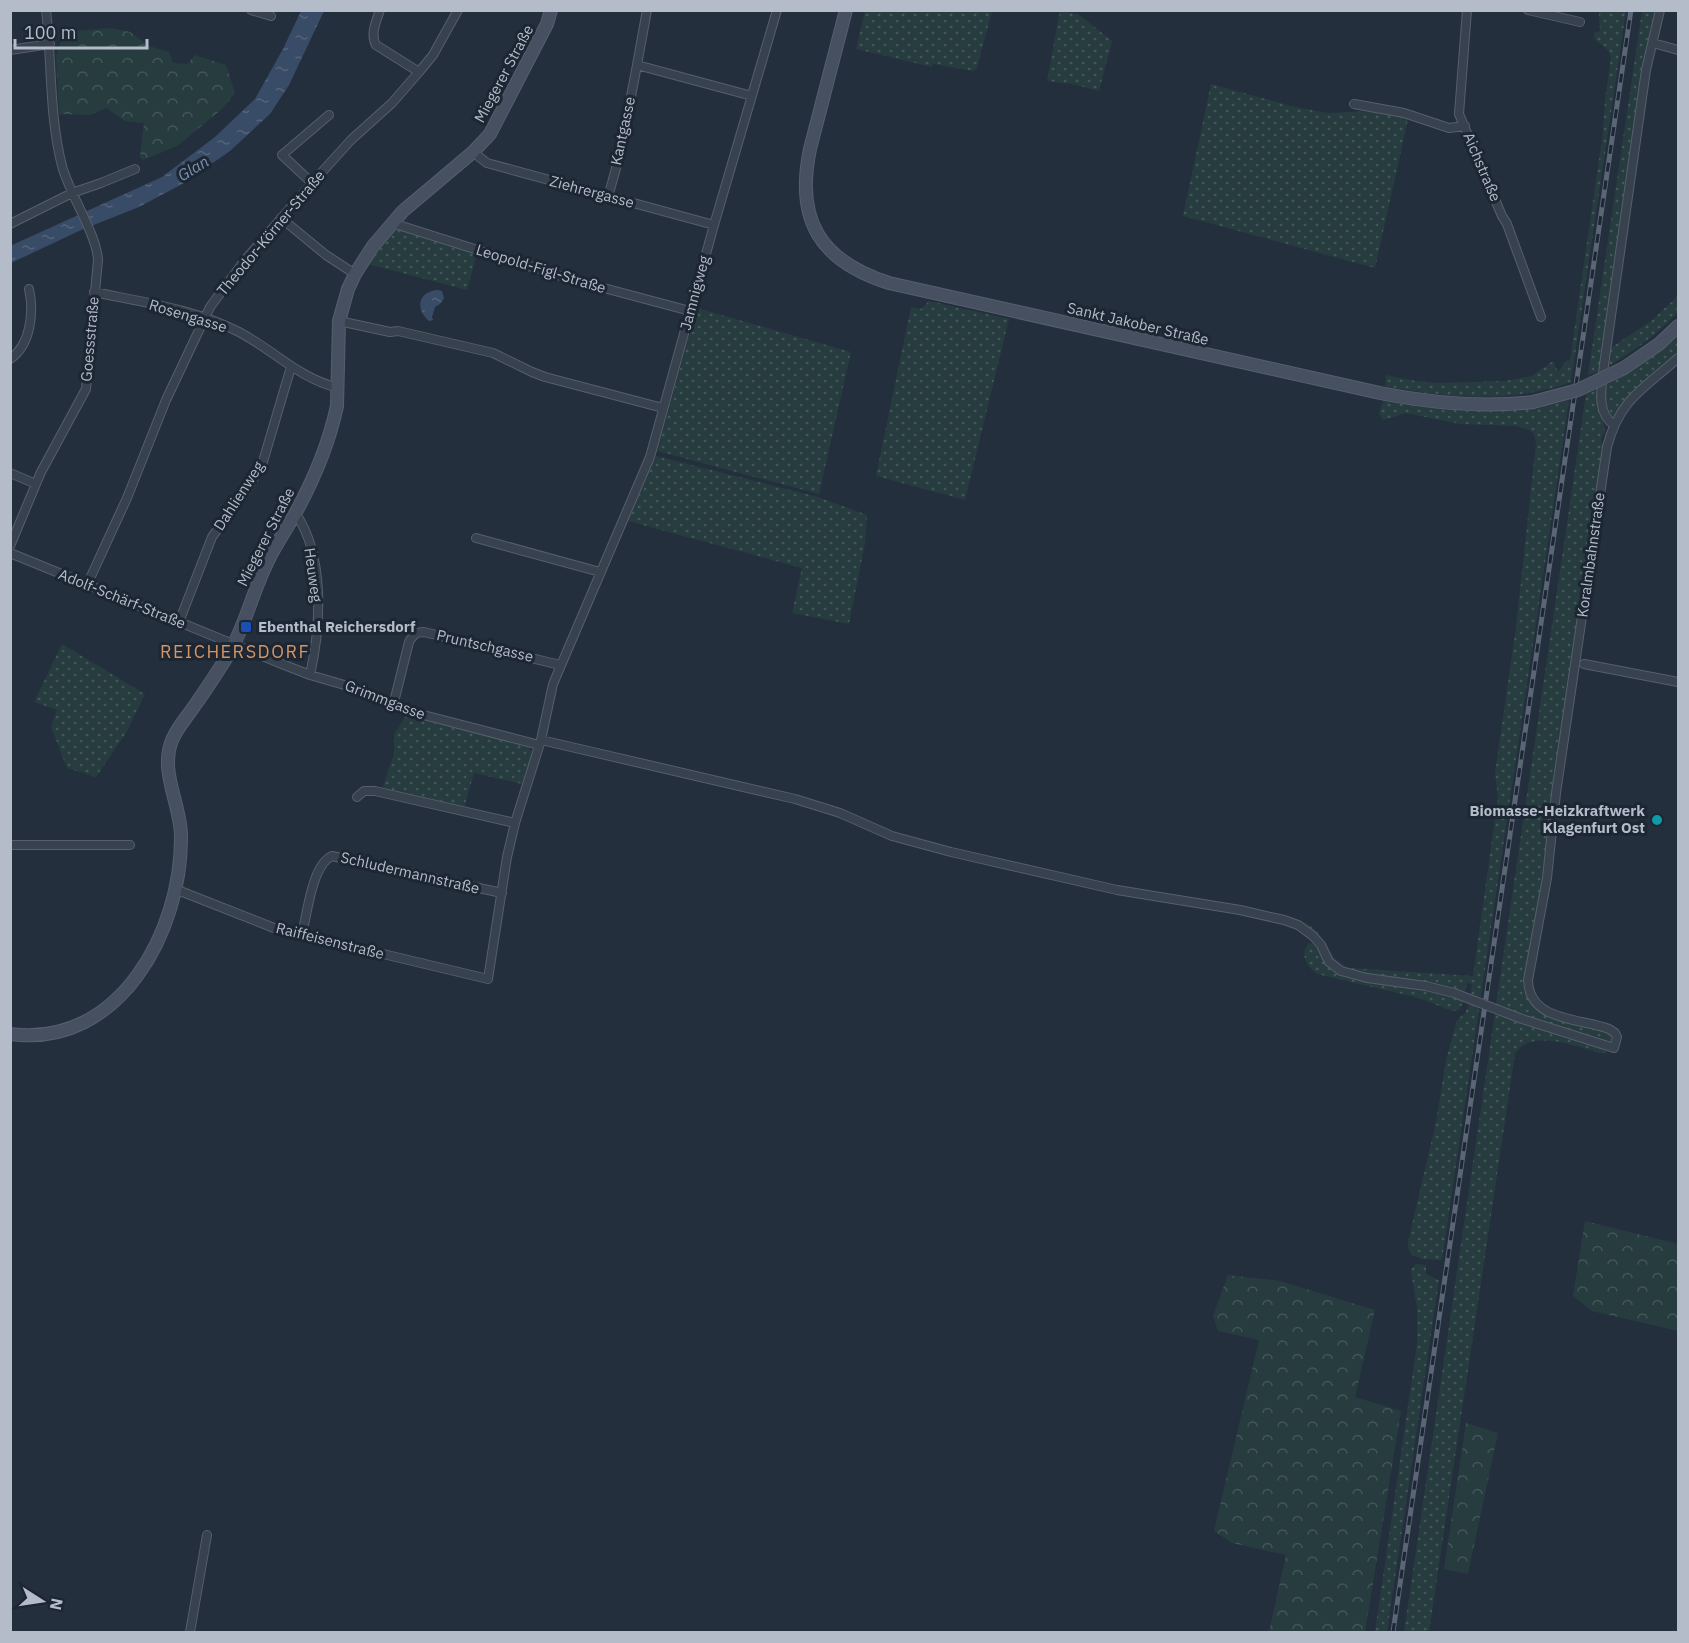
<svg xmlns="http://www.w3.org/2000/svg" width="1689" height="1643" viewBox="0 0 1689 1643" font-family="'IBM Plex Sans',sans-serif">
  <defs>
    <pattern id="grass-dots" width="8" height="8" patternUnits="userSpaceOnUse" patternTransform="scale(1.5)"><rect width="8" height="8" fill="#263c3f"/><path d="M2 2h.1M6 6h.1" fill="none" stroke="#435659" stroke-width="1.8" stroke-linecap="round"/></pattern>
    <pattern id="forest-crowns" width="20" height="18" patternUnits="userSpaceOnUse" patternTransform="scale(1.5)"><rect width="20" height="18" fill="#263c3f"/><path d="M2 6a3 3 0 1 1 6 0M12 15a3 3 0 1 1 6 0" fill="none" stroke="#435659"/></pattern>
    <pattern id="water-ripples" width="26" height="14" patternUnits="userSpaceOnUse" patternTransform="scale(1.5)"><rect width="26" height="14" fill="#394c67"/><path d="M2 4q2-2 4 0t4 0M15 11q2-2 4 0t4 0" fill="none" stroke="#53647b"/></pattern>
  </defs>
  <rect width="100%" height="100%" fill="#242f3e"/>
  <path fill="url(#grass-dots)" d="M865,11v-1l127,1 -15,57 -4,3 -40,-7 -1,3 -76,-18z
    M1060,11l18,3 34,27 -13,50 -27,-7 -25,-3z
    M1599,11h27l-55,371c-59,22 -124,16 -186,4l1,-11 29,6 23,2 67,-2 27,-5 21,-15 5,11 8,-11 4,-1 33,-228 2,-33 6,-42 -3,-7 -13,-10 -1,-7 6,-2z
    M1642,11h16l-58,360 -12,4z
    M1211,84l80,22 36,7 47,-2 34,8 -33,149 -192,-52z
    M396,228l81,26 -10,36 -99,-26z
    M1678,296v16c-21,23 -45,39 -71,55l2,-18 42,-28z
    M929,301l80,18 -44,181 -89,-24 35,-169 10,2z
    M697,308l154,44 -32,142 -162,-43z
    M1678,334v21l-64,62c-11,-5 -9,-20 -9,-31l38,-23z
    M1598,389l7,44 -3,2 -1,6 3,5 -60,434 -19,105 1,8 8,12 72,26 6,6 -1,4 -4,2 -41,-12 -70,-26 90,-611z
    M1384,399l45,8 42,4 61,-4 1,2 36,-9 -127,860 -19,-1 -12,-4 -3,-7v-6l28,-120 10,-62 11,-40 8,-7 4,-9 3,-20 -5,-1 -2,11 -98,-18 -30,-10 -23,-34 -27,-16c11,3 22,7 30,16 12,13 14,29 33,36l123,8 25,-179 -3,-24 21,-146 20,-184 -2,-9 -5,-4 -13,-4 -56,-2 -54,-11 -23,7 -4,-7z
    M656,456l162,41 49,18 -2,28 -16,81 -57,-11 10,-45 -174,-47z
    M62,644l83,50 -19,39 -30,44 -29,-9 -16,-41 6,-17 -23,-8z
    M406,716l122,31 5,5 -11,32 -48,-11 -10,35 -82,-19 12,-35v-20z
    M1309,943l8,2 12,21 124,30 11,5 -5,9 -7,1 -33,-13 -102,-24c-10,-7 -18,-20 -8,-31z
    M1495,1013l111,37 -1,3h-6c-22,-7 -70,-25 -84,1l-86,578h-25z
    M1416,1264l10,1v9l13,6 -52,352h-12l42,-288v-36l-6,-37 1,-3z"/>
  <path fill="url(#forest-crowns)" d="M111,28l19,4 19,14 20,6 4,11 14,1 8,-9 31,10 9,28 -13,16 -45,37 -34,14 -3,-3 4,-34 -19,-2 -19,-13 -16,7 -31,-1 -3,-58 8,-24z
    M1585,1221l93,23v87l-86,-20 -19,-15z
    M1228,1275l52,6 95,29 -20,87 46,14 -36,221h-96l17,-77 -54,-12 -18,-12 45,-191 -41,-9 -5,-15z
    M1466,1423l32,10 -30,141 -24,-5z"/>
  <path fill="url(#water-ripples)" d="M301,11h23l-35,74 -19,29 -40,37 -46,32 -45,24 -58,23 -70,33 -1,-17 152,-69 53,-40 40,-38 28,-50z
    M437,290l5,1 2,7 -4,6 -5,3 -3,10 1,3 -4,1c-14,-12 -11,-29 8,-31z"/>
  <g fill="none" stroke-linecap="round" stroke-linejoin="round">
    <defs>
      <path id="minor" d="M251,10l20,6
        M380,10c-4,12 -10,24 -4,35l43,27
        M647,10l-10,55 115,31
        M1467,10l-8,104 43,102 5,8 34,93
        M1528,10l52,12
        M1653,43l25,7
        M10,50l40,-6
        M1354,104l50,9 45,15 16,-2
        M473,152l14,11 227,62
        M312,183l-30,-28 47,-40
        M608,197l12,-43 17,-89
        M281,218l45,37 29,19
        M392,223l178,56 120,32
        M10,224l62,-31 29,-10 34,-14
        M94,292c48,10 101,17 145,40 36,19 58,45 99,56
        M339,321l51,11 8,-1 95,22 39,19 13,5 118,31
        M10,359c21,-14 24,-47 19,-70
        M1614,425c-19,-13 -12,-40 -10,-60l42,-295 14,-60
        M10,473l26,11
        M296,514c29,43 25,112 14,161
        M476,538l124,34
        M10,546l31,-74 45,-83 12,-129c-1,-25 -29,-67 -36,-94 -13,-51 -10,-104 -16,-156
        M10,553l272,111 28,11 48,14 22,12 28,10 131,34
        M87,585l40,-87 39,-98 44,-93 35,-47 67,-77 39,-43 41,-37 27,-31 14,-17 25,-45
        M179,622l33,-85 33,-45 17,-27 29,-98
        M1584,664l94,18
        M393,706l16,-64c4,-7 7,-10 15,-10l136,33
        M541,740l254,59 45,14 52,23 59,16 166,38 123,20 44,10 14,5 15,11 8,9 8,17 12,9 26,7 59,8 28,7
        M357,797l7,-6h11l140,32
        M10,845h120
        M175,889l99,39 214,51 19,-122 8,-34 26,-83 12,-56 97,-227 64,-232 63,-215
        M302,935c5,-21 10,-70 30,-79l170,37
        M1522,1019l92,29 3,-11 -2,-4 -6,-4c-28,-11 -80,-7 -81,-49l19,-102 9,-85 51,-346c13,-49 37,-58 71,-89
        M190,1632l17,-97"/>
      <path id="secondary" d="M846,10l-36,139c-15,71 10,112 79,134l491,110c51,10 101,15 153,9
        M1624,368l35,-24 19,-18
        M10,1034c110,15 172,-104 171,-198 0,-32 -23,-66 -8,-98 5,-11 13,-20 20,-30 12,-17 24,-35 35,-53 17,-28 24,-62 39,-92 8,-18 20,-34 29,-51 18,-33 33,-69 41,-106l2,-85 9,-32 7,-15 18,-28 30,-35 70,-59 17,-18 57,-110 4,-14"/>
    </defs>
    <use href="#minor" stroke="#565f6c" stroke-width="10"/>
    <use href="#secondary" stroke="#565f6c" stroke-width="14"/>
    <use href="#minor" stroke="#38414e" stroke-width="8"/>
    <use href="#secondary" stroke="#465061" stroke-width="12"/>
    <defs>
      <path id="rail" d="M1393,1632l238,-1622"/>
    </defs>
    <use href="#rail" stroke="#5a6575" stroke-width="5"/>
    <use href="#rail" stroke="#1d2633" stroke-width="3" stroke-dasharray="9" stroke-linecap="butt"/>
    <defs>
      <path id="minor-bridge" d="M1454,993l68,26"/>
      <path id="secondary-bridge" d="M1533,402l45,-12 46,-22"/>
    </defs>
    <use href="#minor-bridge" stroke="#565f6c" stroke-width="10" stroke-linecap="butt"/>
    <use href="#secondary-bridge" stroke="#565f6c" stroke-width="14" stroke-linecap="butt"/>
    <use href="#minor-bridge" stroke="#38414e" stroke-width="8"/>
    <use href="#secondary-bridge" stroke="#465061" stroke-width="12"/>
  </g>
  <rect fill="#1a4fb4" stroke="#1d2633" stroke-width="2" x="240" y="621" width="12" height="12" rx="3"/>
  <circle fill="#0f9aa8" stroke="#1d2633" stroke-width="2" cx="1657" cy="820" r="6"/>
  <g text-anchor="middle" stroke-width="6" stroke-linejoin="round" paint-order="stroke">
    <g font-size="15" fill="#b4bcc9" stroke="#1d2633">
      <text transform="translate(504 74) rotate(-62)" y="5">Miegerer Straße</text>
      <text transform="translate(623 131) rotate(-78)" y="5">Kantgasse</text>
      <text transform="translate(1482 167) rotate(67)" y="5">Aichstraße</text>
      <text transform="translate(592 192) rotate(15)" y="5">Ziehrergasse</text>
      <text transform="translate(271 233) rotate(-50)" y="5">Theodor-Körner-Straße</text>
      <text transform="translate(541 269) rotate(17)" y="5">Leopold-Figl-Straße</text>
      <text transform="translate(695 293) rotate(-75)" y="5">Jamnigweg</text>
      <text transform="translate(188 316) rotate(17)" y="5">Rosengasse</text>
      <text transform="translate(1138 324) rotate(13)" y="5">Sankt Jakober Straße</text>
      <text transform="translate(90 339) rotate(-85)" y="5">Goessstraße</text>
      <text transform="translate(239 496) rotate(-57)" y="5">Dahlienweg</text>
      <text transform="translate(266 537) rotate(-63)" y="5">Miegerer Straße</text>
      <text transform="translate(1591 555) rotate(-82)" y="5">Koralmbahnstraße</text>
      <text transform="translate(313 575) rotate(82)" y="5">Heuweg</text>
      <text transform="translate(122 599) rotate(22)" y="5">Adolf-Schärf-Straße</text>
      <text transform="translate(485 646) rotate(13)" y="5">Pruntschgasse</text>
      <text transform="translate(385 700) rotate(21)" y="5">Grimmgasse</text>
      <text transform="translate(410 873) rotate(13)" y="5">Schludermannstraße</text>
      <text transform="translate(330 941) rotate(14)" y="5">Raiffeisenstraße</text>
    </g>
    <g font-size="15" font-weight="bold" fill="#b4bcc9" stroke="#1d2633" text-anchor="start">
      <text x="258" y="632">Ebenthal Reichersdorf</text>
      <text x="1645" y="816" text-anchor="end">Biomasse-Heizkraftwerk<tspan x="1645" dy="17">Klagenfurt Ost</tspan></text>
    </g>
    <g font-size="16" font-style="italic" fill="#7c92b1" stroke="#1d2633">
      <text transform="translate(193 168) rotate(-31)" y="6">Glan</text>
    </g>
    <g font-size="18" letter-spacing="1.5" fill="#d59563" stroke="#1d2633">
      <text x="235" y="658">REICHERSDORF</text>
    </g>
  </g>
  <rect width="1689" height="1643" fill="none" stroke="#b4bcc9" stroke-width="24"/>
  <g transform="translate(42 1601) rotate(102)" stroke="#1d2633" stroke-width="4.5" paint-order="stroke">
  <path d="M0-4.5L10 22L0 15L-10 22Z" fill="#b4bcc9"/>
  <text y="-9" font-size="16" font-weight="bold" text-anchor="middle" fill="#b4bcc9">N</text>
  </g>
  <path d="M15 39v9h132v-9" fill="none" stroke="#b4bcc9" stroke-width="3"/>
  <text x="24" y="39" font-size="18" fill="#b4bcc9" stroke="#1d2633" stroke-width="4.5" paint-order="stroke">100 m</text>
</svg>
